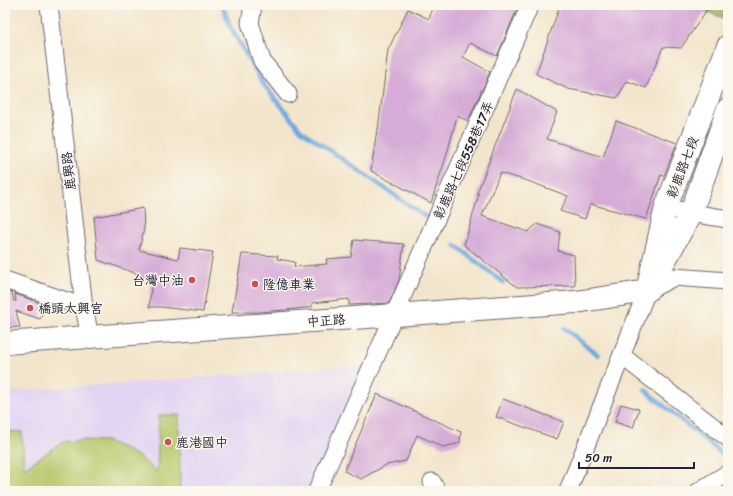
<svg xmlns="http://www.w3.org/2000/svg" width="733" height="496" viewBox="0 0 733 496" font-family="Sriracha,'LXGW WenKai TC',sans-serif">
  <rect width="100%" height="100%" fill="#fbf7ec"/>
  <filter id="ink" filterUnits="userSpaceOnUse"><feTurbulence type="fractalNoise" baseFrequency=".025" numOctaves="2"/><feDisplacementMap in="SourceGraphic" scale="8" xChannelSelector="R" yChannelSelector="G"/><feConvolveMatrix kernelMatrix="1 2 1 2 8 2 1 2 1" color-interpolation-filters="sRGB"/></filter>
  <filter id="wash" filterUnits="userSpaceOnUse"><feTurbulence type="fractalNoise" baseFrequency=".012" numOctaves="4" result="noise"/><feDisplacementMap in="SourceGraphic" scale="16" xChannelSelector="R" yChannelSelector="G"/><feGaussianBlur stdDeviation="0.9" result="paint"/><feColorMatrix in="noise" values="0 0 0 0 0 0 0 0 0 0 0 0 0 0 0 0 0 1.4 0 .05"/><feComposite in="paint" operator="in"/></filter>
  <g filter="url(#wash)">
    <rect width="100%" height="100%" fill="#f3e5cb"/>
    <path fill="#e2d4f3" d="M366,365l-57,126h-304v-99z"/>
    <path fill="#b7c96c" stroke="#6c7654" d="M159,415h20l1,76h-175v-60l17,1 2,36 39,-26 21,-2 22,1 17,7 15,8 19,16z"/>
    <path fill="#91ad60" stroke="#5a684e" d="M688,5h40v15z"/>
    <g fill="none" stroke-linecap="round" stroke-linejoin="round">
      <path stroke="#6ea9df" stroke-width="4.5" d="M222,5l9,23 33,57 37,45 125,87
        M455,245l48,37
        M564,328l34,27
        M645,390l82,68"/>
    </g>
    <g id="blocks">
      <path fill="#d6abd7" d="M434,5h79l5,2 -21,49 -27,-13 -7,14 27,15 -22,49 -11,-5 -10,38 -16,49 -60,-32 6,-42 1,1 10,-80 20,-41 21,10z
        M560,5h150l-29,43 -18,-1 -17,41 -19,-7 -10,17 -49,-9 -32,-15z
        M517,89l40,23 -10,27 56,18 13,-36 61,22 -13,33 -3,-1 -15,44 -56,-15 -5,15 -25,-8 8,-15 -40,-15 -28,-8 -18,43 46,16 9,-8 23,8 -2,19 16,4 1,31 -58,1 -53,-42 15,-51 -2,-1z
        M143,208l1,21 -5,21 39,9 2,-11 33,4 -10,60 -42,-5h-12l3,-28 -54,-19 -4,-43z
        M354,240l50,4 -5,36 -10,23 -40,2v-6l-37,4v4l-26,3 -28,2h-26l10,-58 36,2 -1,3 18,3 -1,5 33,-3 -1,-5 25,-2z
        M5,291l7,2 2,8h2l-1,-7 31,11 -6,14 -24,-8 4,16 -15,1z
        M377,394l84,38 -1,11 -17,4 -26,-12 -11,26 -20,4 -25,14 -17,-8z
        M503,399l61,23 -7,17 -61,-22z
        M621,404l18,5 -6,19 -18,-6z"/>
    </g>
  </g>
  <g filter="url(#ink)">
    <use href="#blocks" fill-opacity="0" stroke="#6b666d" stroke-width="1"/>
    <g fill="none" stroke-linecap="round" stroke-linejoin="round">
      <defs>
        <path id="minor" d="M49,5l35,302 6,30
          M253,5l-3,18 12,38 26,33
          M666,207l25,6 37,6
          M5,280l79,27
          M622,356l106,82
          M432,482l5,9
          M317,491l213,-486
          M568,491l79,-200 27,-14 54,4
          M699,491l29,-18"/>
        <path id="major" d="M659,271l32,-58 37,-104
          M647,291l19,-84 62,-161
          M5,343l571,-41 71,-11"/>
      </defs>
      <use href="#minor" stroke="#6b666d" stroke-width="19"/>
      <use href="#major" stroke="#6b666d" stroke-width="24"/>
      <use href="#minor" stroke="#fff" stroke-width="17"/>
      <use href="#major" stroke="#fff" stroke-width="22"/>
    </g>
  </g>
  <g fill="#d1495b" stroke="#fbf7ec" stroke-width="1.5">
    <circle cx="192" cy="280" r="4"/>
    <circle cx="255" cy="284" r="4"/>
    <circle cx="30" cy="308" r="4"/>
    <circle cx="168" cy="442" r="4"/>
  </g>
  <g text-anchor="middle" stroke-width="3" stroke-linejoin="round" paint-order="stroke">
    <g font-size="13" fill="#22223b" stroke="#fbf7ec">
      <text transform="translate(463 160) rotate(-66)" y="5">彰鹿路七段558巷17弄</text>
      <text transform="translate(682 167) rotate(-69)" y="5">彰鹿路七段</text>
      <text transform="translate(68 171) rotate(-97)" y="5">鹿興路</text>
      <text transform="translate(326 320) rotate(-4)" y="5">中正路</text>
    </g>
    <g font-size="13" fill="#22223b" stroke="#fbf7ec" text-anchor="start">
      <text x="184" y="285" text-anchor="end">台灣中油</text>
      <text x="263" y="289">隆億車業</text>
      <text x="38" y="313">橋頭太興宮</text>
      <text x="176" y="447">鹿港國中</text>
    </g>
  </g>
  <rect width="733" height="496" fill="none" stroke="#fbf7ec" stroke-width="20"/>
  <path d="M579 462v6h115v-6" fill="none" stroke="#22223b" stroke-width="2"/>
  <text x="585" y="462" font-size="12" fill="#22223b" stroke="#fbf7ec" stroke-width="3" paint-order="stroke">50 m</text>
</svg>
